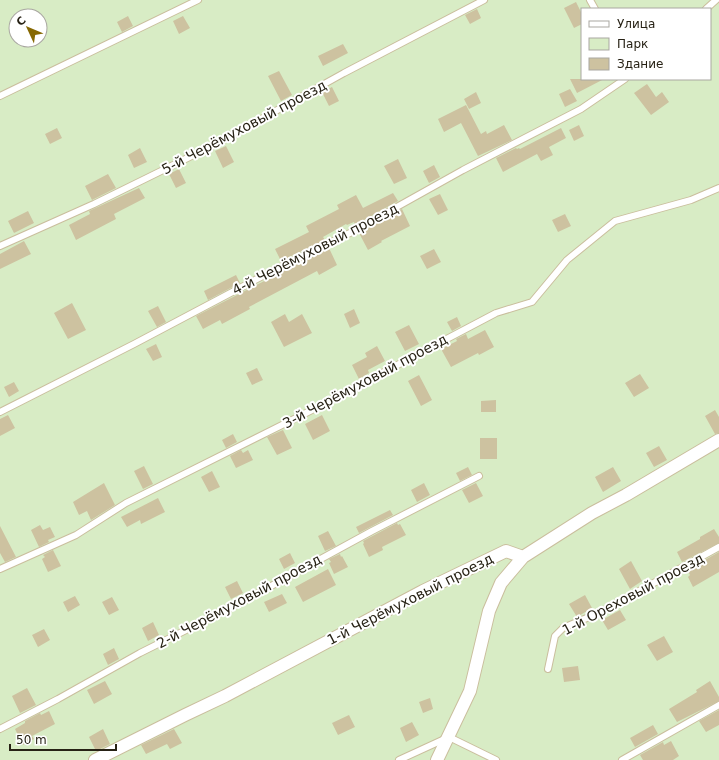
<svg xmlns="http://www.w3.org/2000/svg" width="719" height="760" viewBox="0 0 719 760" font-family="'DejaVu Sans',sans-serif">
  <rect width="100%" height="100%" fill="#fdf3d8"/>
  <path fill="#d8ecc5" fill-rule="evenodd" d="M0,0h719v760h-719zM582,9h128v70h-128zM16,16h24v24h-24z"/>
  <path fill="#cdc2a0" d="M576,2l6,12v10l-8,4 -10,-20z
    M477,9l4,9 -11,6 -5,-9z
    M128,16l5,10 -11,6 -5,-10z
    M183,16l7,12 -11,6 -6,-13z
    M343,44l5,9 -25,13 -5,-10z
    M279,71l13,24 -11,6 -13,-25z
    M570,79h34l-27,14z
    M647,84l9,13 6,-5 7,10 -18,13 -17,-22z
    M332,87l7,14 -10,5 -7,-14z
    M570,89l7,12 -12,6 -6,-13z
    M476,92l5,11 -12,6 -5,-10z
    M466,105l15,29 5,-3 1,3 17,-9 8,15 -34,16 -17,-33 -17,9 -6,-13z
    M579,125l5,11 -10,5 -5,-11z
    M57,128l5,10 -12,6 -5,-10z
    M561,128l5,10 -17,9 4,8 -12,6 -4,-7 -34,18 -7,-14 20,-10 1,1 2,-1 1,1z
    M226,146l8,16 -11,6 -8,-17z
    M140,148l7,14 -13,6 -6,-13z
    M398,159l9,19 -13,6 -10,-18z
    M434,165l6,12 -11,6 -6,-12z
    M179,169l7,14 -10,5 -7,-14z
    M108,174l8,14 -24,12 -7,-14z
    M139,188l6,10 -31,16 2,5 -40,21 -7,-15 21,-11 -1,-3z
    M393,193l5,8 -43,24 -1,-3 -7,3 -1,-1 -23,13 2,3 -44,21 -6,-12 34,-17 -3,-6 33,-17 -2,-4 19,-10 7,13z
    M440,194l8,16 -10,5 -9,-16z
    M402,209l8,17 -29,15 1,1 -14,8 -9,-17z
    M28,211l6,12 -20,10 -6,-12z
    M565,214l6,12 -13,6 -6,-12z
    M24,241l7,13 -31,15v-15z
    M329,248l8,17 -18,10 -2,-4 -68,36 1,2 -28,15 -2,-4 -17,9 -7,-13 76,-39h-1z
    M434,249l7,13 -14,7 -7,-13z
    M236,275l4,8 -32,17 -4,-9z
    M72,303l14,27 -18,9 -14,-26z
    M158,306l8,16 -9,5 -9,-16z
    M354,309l6,14 -10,5 -6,-14z
    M285,314l4,8 13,-8 10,19 -28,14 -13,-25z
    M457,317l4,9 -9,5 -5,-9z
    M409,325l10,19 -14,7 -10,-19z
    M485,330l9,17 -15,8 -1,-2 -27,14 -10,-18 16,-8 -1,-2 10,-5 2,5z
    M156,344l6,13 -9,4 -7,-12z
    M377,346l8,15 -17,9 1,3 -10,6 -7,-14 15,-8 -2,-4z
    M257,368l6,12 -11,5 -6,-12z
    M640,374l9,14 -15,9 -9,-14z
    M419,375l13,25 -11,6 -13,-25z
    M14,382l5,9 -10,6 -5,-10z
    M496,400v12h-15v-11z
    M715,410l4,7v16l-4,1 -10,-18z
    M8,415l7,13 -15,8v-17z
    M322,415l8,16 -17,9 -8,-16z
    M283,430l9,18 -15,7 -10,-18z
    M233,434l4,8 -11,6 -4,-8z
    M480,438h17v21h-17z
    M659,446l8,14 -13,7 -8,-14z
    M241,450l2,3 5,-3 5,10 -17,8 -6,-12z
    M144,466l9,18 -10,5 -9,-18z
    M468,467l4,8 -12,6 -4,-8z
    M613,467l8,14 -18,11 -8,-15z
    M212,471l8,16 -11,5 -8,-15z
    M104,483l11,22 -24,15 -4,-9 -8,4 -6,-13z
    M424,483l6,12 -13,7 -6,-12z
    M476,483l7,13 -14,7 -7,-13z
    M158,498l7,14 -24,12 -1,-4 -13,7 -6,-10z
    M390,510l3,5 -34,18 -3,-6z
    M397,523l1,2 2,-1 6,11 -24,12 1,3 -14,7 -6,-13 1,-1 -1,-2z
    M40,525l3,5 7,-3 5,10 -7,3 1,2 -10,5 -8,-17z
    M0,526l16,31 -11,5 -5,-9z
    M714,529l5,8v6l-37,19 -5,-10 23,-13v-2z
    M328,531l8,15 -11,5 -7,-15z
    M53,550l8,16 -13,6 -6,-13 3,-2 -2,-2z
    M719,552v20l-26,15 -5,-10 2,-2 -3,-5z
    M290,553l5,10 -11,6 -5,-10z
    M340,554l1,3 1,-1 6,11 -14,7 -5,-11 2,-1 -2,-3z
    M631,561l11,20 -12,8 -11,-20z
    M328,569l8,16 -33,17 -8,-15z
    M237,581l6,12 -12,6 -6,-12z
    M282,594l5,9 -18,9 -5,-10z
    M585,595l7,13 -15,9 -8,-13z
    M75,596l5,9 -12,7 -5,-10z
    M112,597l7,13 -10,5 -7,-13z
    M620,610l6,10 -18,10 -6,-10z
    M153,622l6,13 -11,6 -6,-13z
    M44,629l6,11 -12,7 -6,-12z
    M664,636l9,16 -16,9 -10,-16z
    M114,648l5,11 -11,6 -5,-11z
    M578,666l2,14 -16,2 -2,-14z
    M105,681l7,13 -18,10 -7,-14z
    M710,681l9,16v4l-42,21 -8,-13 28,-17 -1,-2z
    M27,688l9,17 -16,8 -8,-17z
    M430,698l3,11 -10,4 -4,-11z
    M719,710v15l-13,7 -7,-11z
    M49,711l6,13 -23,12 2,3 -11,6 -8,-16 10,-6v-2l15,-8 1,2z
    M349,715l6,12 -17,8 -6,-12z
    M412,722l7,13 -13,7 -6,-14z
    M653,725l5,9 -23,13 -5,-9z
    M103,729l7,15 -14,7 -7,-14z
    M174,729l8,14 -12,6 -3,-5 -21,10 -5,-9z
    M671,741l8,15 -6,4h-30l-3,-5 23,-13 1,3z"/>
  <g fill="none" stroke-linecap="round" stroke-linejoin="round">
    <defs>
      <path id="service" d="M590,0l5,9
        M706,9l10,-9
        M0,96l198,-96
        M0,246l94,-42 124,-61 126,-70 140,-73
        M0,412l134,-68 140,-74 78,-38 111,-62 118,-61 44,-30
        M0,569l76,-34 50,-32 186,-93 184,-97 36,-11 35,-42 48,-39 76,-21 28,-12
        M548,669l7,-33 8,-8 38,-16 118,-65
        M0,729l58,-30 82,-46 100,-50 132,-72 107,-55
        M399,760l50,-23 47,23
        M622,760l97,-55"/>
      <path id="minor" d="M95,760l90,-45 40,-19 198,-105 83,-40 17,6 69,-44 34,-18 93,-55
        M437,760l33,-69 19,-80 12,-28 22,-26"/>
    </defs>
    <use href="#service" stroke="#cabe9d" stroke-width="8"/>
    <use href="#minor" stroke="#cabe9d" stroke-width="14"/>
    <use href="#service" stroke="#fff" stroke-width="6"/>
    <use href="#minor" stroke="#fff" stroke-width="12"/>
  </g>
  <g text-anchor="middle" stroke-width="4" stroke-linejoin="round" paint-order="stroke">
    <g font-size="14" fill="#272215" stroke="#fff">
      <text transform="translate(244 127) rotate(-28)" y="5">5-й Черёмуховый проезд</text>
      <text transform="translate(315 249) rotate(-27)" y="5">4-й Черёмуховый проезд</text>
      <text transform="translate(365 381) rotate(-28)" y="5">3-й Черёмуховый проезд</text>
      <text transform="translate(633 594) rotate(-28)" y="5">1-й Ореховый проезд</text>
      <text transform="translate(410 599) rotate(-27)" y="5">1-й Черёмуховый проезд</text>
      <text transform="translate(239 601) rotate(-28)" y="5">2-й Черёмуховый проезд</text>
    </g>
  </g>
  <rect x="581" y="8" width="130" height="72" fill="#ffffff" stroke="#a9a7a1"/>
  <rect x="589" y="21" width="20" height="6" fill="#ffffff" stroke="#a9a7a1"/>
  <text x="617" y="28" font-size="12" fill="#272215">Улица</text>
  <rect x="589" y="38" width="20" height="12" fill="#d8ecc5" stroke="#a9a7a1"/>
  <text x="617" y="48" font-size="12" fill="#272215">Парк</text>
  <rect x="589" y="58" width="20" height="12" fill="#cdc2a0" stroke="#a9a7a1"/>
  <text x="617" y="68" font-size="12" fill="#272215">Здание</text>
  <g transform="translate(28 28) rotate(314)"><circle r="19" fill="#ffffff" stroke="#a9a7a1"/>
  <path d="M0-3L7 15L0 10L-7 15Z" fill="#866802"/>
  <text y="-6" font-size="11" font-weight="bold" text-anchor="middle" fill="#272215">С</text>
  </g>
  <path d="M10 744v6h106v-6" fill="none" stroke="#272215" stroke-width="2"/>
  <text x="16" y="744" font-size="12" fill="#272215" stroke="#ffffff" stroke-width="3" paint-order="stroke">50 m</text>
</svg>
